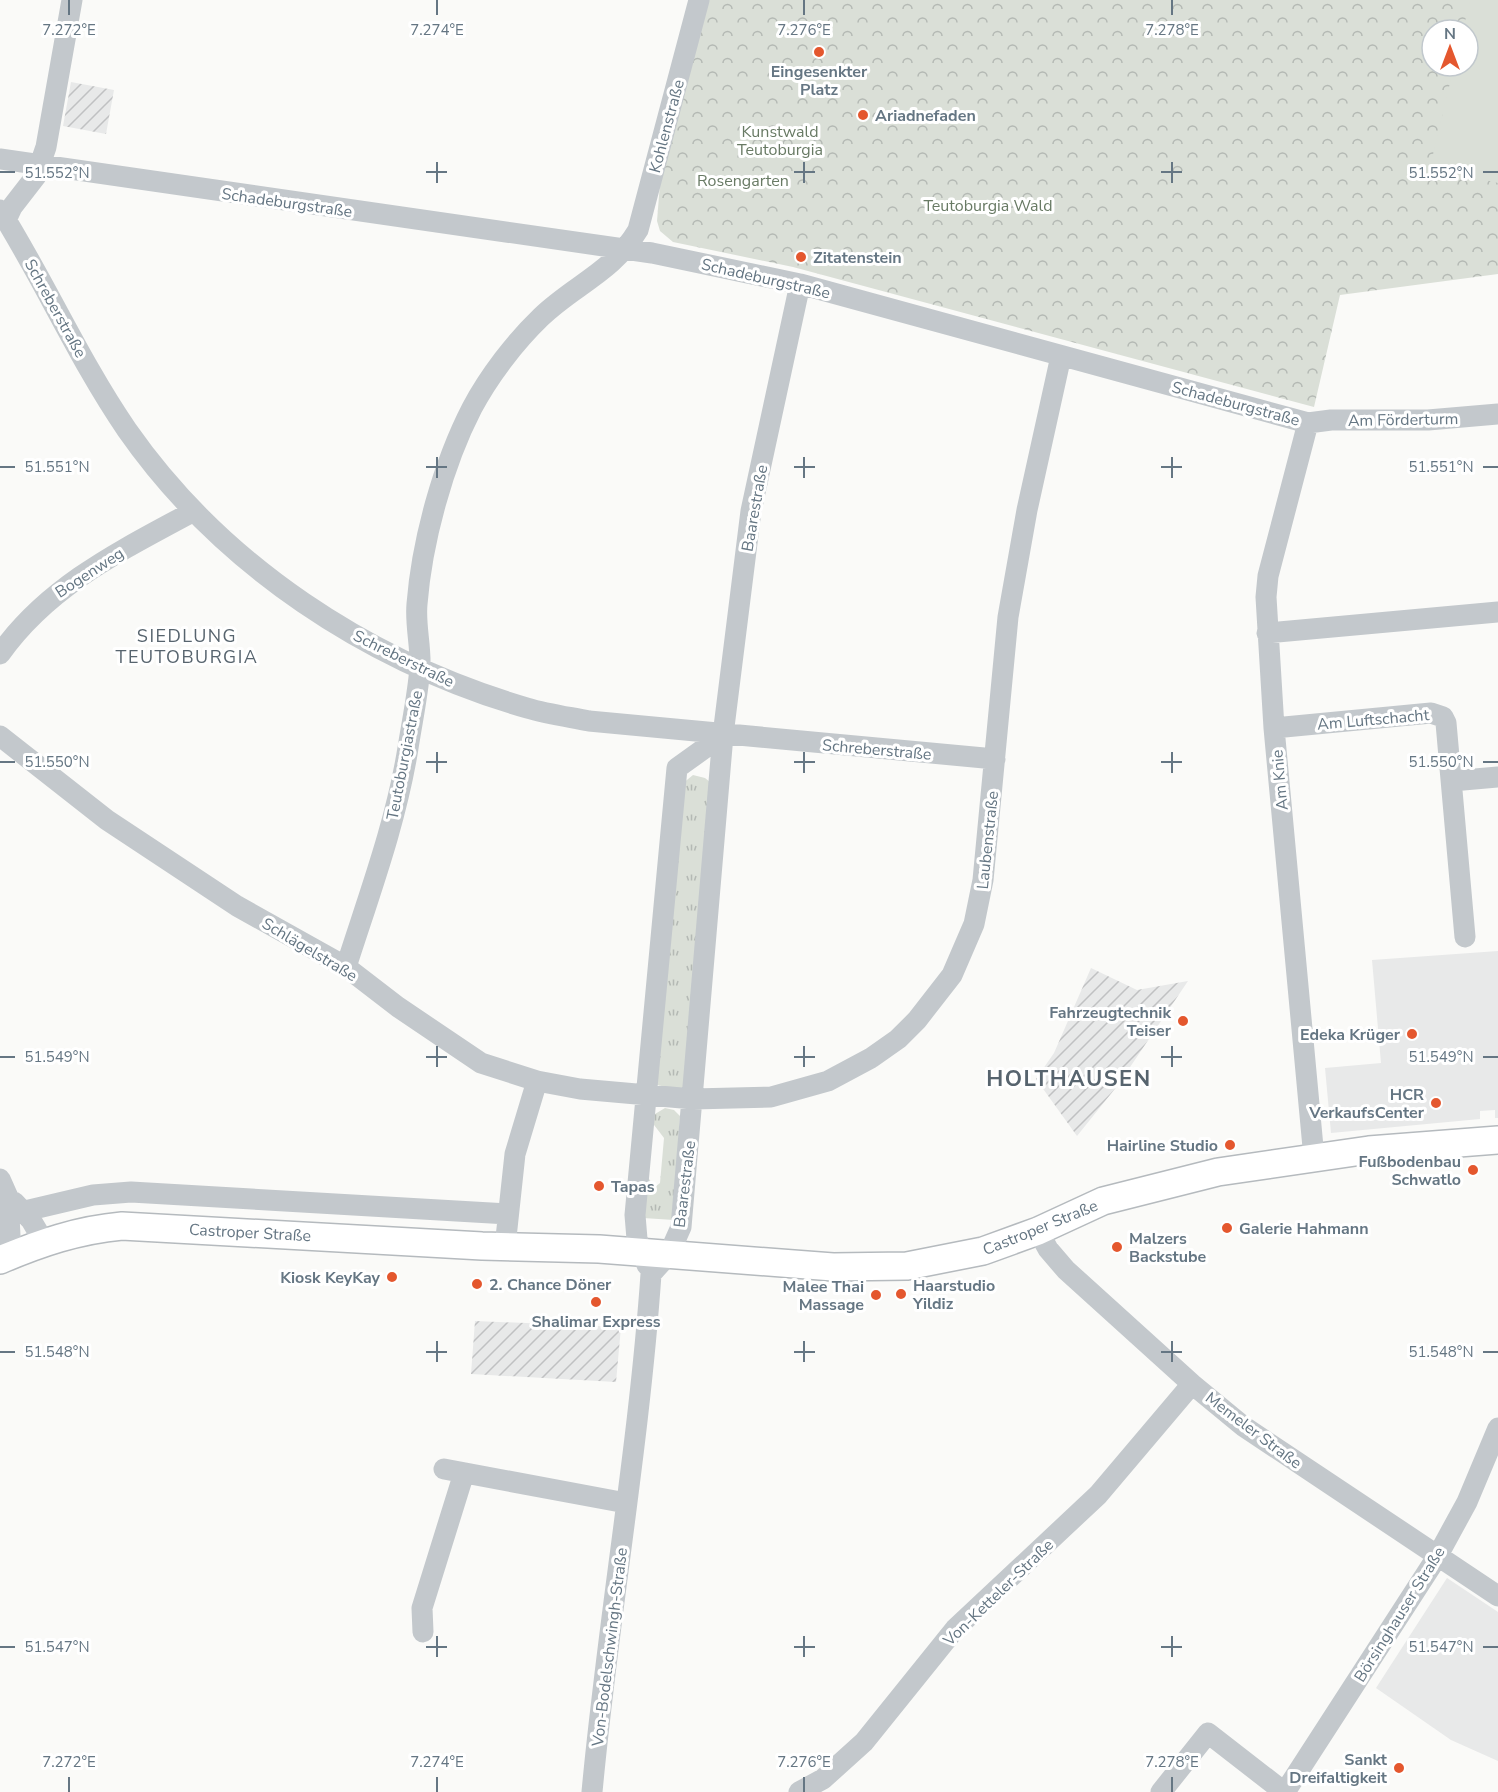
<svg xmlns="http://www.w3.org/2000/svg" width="1498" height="1792" viewBox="0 0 1498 1792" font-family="'Nunito Sans',sans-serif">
  <defs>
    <pattern id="industrial-furrows" width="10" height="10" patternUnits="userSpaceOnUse" patternTransform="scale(1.5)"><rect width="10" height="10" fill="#e8e9e9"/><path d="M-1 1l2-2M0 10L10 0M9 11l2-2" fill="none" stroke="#c0c1c2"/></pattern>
    <pattern id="grass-tufts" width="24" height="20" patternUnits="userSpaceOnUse" patternTransform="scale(1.5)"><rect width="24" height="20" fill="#dadfd7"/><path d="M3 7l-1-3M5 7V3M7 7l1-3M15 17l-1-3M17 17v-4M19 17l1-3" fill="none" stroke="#b4b9b4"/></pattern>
    <pattern id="forest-crowns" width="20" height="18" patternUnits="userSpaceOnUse" patternTransform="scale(1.5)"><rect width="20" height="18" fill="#dadfd7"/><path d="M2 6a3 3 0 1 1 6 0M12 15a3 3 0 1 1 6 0" fill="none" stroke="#b4b9b4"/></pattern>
  </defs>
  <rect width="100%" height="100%" fill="#fafaf8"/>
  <path fill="#e8e9e9" d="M1498,951v167h-3v-8l-15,1v8l-149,14 -6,-65 56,-5 -9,-103z
    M1447,1578l51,34v149l-47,-21 -75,-52z"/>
  <path fill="url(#industrial-furrows)" d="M71,82l43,8 -8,44 -43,-8z
    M1091,968l46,22 51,-9 -70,104 -41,51 -41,-57 18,-26z
    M475,1321l146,6 -5,55 -145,-8z"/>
  <path fill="url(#grass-tufts)" d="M693,775l12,3 5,4 -26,305 -5,3 -22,-5 25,-301z
    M665,1108l9,2 6,6 -6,104 -31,-2 3,-43 9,12 5,-4 4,-45 -13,-17 4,-7z"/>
  <path fill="url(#forest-crowns)" fill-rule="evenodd" d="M706,0h792v274l-158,21 -26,112 -521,-140 -120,-25 -13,-11 -3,-10 4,-50zM1432,30h36v36h-36z"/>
  <path fill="#dadfd7" d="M1470,0h28v183l-68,-16 24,-101h14v-36h-5z"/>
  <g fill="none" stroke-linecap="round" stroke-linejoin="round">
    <defs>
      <path id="major" d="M0,1260c40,-17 78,-30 122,-34l360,20 117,3 234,18 74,-1 76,-15 55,-20 65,-30 115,-29 151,-22 129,-10"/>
    </defs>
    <use href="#major" stroke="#b5babe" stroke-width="30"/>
    <path stroke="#c3c8cc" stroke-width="21" d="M0,159l652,94 148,31 508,139 23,-3h97l70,-6
      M0,210c45,72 79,150 127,220 95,136 242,232 400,278 20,6 42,9 62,13l406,38
      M6,220l6,-13 24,-31 10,-29 26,-147
      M1308,423l-40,153 -2,21 8,131 40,430
      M1267,633l231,-21
      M0,654c49,-69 122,-104 194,-143
      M1274,728l157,-15 12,4 3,6 19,214
      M0,736l107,84 130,86 109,61 52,40 83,56 56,18 43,8 113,10 78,-2 57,-16 43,-23 27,-19 19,-19 35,-45 22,-51 9,-44 25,-263 19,-107 34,-154
      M1452,781l46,-4
      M346,967c23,-72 50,-144 62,-219 4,-26 10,-54 12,-81 1,-21 -5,-42 -3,-63 5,-63 26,-140 55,-196 17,-32 43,-66 69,-91 33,-32 72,-45 97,-87l61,-230
      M0,1179l8,18 3,58
      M14,1202l17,18 13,22
      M8,1215l85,-20 38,-3 377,22
      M1038,1231l10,18 18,21 126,114 51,42 255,170
      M505,1247l10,-93 22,-73
      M647,1265l-10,-26 -2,-24 42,-447 46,-33
      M651,1274l18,-20 12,-27 42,-492 28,-224 49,-227
      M444,1469l182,34
      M423,1632l-1,-24 42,-135
      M592,1792c16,-173 47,-345 59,-518
      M799,1792l24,-13 41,-37 91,-113 143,-134 94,-111
      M1161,1792l47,-59 76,59
      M1285,1792l152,-235 30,-55 31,-74"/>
    <use href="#major" stroke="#fff" stroke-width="27"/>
  </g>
  <path fill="none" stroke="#657683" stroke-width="2" d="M69,0v15M437,0v15M804,0v15M1172,0v15M437,162v21M804,162v21M1172,162v21M0,172h15M426,172h21M794,172h21M1161,172h21M1483,172h15M437,457v21M804,457v21M1172,457v21M0,467h15M426,467h21M794,467h21M1161,467h21M1483,467h15M437,752v21M804,752v21M1172,752v21M0,762h15M426,762h21M794,762h21M1161,762h21M1483,762h15M437,1046v21M804,1046v21M1172,1046v21M0,1057h15M426,1057h21M794,1057h21M1161,1057h21M1483,1057h15M437,1341v21M804,1341v21M1172,1341v21M0,1352h15M426,1352h21M794,1352h21M1161,1352h21M1483,1352h15M437,1636v21M804,1636v21M1172,1636v21M0,1647h15M426,1647h21M794,1647h21M1161,1647h21M1483,1647h15M69,1777v15M437,1777v15M804,1777v15M1172,1777v15"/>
  <g fill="#e4572e" stroke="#fff" stroke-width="2">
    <circle cx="819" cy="52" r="6"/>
    <circle cx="863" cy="115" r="6"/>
    <circle cx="801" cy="257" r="6"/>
    <circle cx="1183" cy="1021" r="6"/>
    <circle cx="1412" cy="1034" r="6"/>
    <circle cx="1436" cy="1103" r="6"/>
    <circle cx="1230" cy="1145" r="6"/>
    <circle cx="1473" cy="1170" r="6"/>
    <circle cx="599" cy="1186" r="6"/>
    <circle cx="1227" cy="1228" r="6"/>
    <circle cx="1117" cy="1247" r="6"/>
    <circle cx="392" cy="1277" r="6"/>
    <circle cx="477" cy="1284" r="6"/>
    <circle cx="901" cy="1294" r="6"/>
    <circle cx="876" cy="1295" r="6"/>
    <circle cx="596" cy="1302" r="6"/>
    <circle cx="1399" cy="1768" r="6"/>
  </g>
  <g text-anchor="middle" stroke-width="6" stroke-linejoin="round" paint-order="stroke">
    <g font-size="16" font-weight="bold" fill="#657683" stroke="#fff" text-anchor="end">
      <text x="819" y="77" text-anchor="middle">Eingesenkter<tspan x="819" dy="18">Platz</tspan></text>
      <text x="875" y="121" text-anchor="start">Ariadnefaden</text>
      <text x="813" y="263" text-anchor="start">Zitatenstein</text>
      <text x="1171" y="1018">Fahrzeugtechnik<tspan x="1171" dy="18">Teiser</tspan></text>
      <text x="1400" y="1040">Edeka Krüger</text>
      <text x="1424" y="1100">HCR<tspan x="1424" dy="18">VerkaufsCenter</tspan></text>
      <text x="1218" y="1151">Hairline Studio</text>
      <text x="1461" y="1167">Fußbodenbau<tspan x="1461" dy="18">Schwatlo</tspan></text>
      <text x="611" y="1192" text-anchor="start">Tapas</text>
      <text x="1239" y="1234" text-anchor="start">Galerie Hahmann</text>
      <text x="1129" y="1244" text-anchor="start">Malzers<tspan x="1129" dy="18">Backstube</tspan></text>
      <text x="380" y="1283">Kiosk KeyKay</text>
      <text x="489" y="1290" text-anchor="start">2. Chance Döner</text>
      <text x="913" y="1291" text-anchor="start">Haarstudio<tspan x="913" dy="18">Yildiz</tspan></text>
      <text x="864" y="1292">Malee Thai<tspan x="864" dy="18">Massage</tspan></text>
      <text x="596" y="1327" text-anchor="middle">Shalimar Express</text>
      <text x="1387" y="1765">Sankt<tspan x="1387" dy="18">Dreifaltigkeit</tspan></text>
    </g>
    <g font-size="16" fill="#657683" stroke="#fff">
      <text transform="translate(666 126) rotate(-75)" y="6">Kohlenstraße</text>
      <text transform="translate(287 202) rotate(8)" y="6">Schadeburgstraße</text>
      <text transform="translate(766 278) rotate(13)" y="6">Schadeburgstraße</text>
      <text transform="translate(56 308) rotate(61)" y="6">Schreberstraße</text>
      <text transform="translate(1236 403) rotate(15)" y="6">Schadeburgstraße</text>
      <text transform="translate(1403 419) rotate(-1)" y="6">Am Förderturm</text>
      <text transform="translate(754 508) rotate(-80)" y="6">Baarestraße</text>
      <text transform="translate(89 572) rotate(-33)" y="6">Bogenweg</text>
      <text transform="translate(404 658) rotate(26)" y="6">Schreberstraße</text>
      <text transform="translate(1373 719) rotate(-5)" y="6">Am Luftschacht</text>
      <text transform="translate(877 749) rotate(5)" y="6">Schreberstraße</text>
      <text transform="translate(404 755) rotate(-79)" y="6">Teutoburgiastraße</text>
      <text transform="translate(1279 780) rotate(-95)" y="6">Am Knie</text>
      <text transform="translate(987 840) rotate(-84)" y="6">Laubenstraße</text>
      <text transform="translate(310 949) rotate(31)" y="6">Schlägelstraße</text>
      <text transform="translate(684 1184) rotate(-83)" y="6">Baarestraße</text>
      <text transform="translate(1040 1227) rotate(-22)" y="6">Castroper Straße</text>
      <text transform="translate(250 1232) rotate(3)" y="6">Castroper Straße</text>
      <text transform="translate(1254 1430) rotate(37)" y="6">Memeler Straße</text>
      <text transform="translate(998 1592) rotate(-44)" y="6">Von-Ketteler-Straße</text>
      <text transform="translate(1399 1614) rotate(-58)" y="6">Börsinghauser Straße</text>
      <text transform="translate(609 1647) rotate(-83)" y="6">Von-Bodelschwingh-Straße</text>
    </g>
    <g font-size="16" fill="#687a64" stroke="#fff">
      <text x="780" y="137">Kunstwald<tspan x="780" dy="18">Teutoburgia</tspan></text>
      <text x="743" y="186">Rosengarten</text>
      <text x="988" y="211">Teutoburgia Wald</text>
    </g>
    <g font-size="18" letter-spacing="1.5" fill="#57646e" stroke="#fff">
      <text x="187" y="642">SIEDLUNG<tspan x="187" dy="21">TEUTOBURGIA</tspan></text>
    </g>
    <g font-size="22" font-weight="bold" letter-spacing="1.5" fill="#57646e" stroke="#fff">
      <text x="1069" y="1086">HOLTHAUSEN</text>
    </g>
  </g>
  <g font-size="15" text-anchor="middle" fill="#657683" stroke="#fff" stroke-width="6" stroke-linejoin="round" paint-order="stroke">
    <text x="69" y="35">7.272°E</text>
    <text x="437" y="35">7.274°E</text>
    <text x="804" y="35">7.276°E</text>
    <text x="1172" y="35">7.278°E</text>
    <text x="57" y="178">51.552°N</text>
    <text x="1441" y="178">51.552°N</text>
    <text x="57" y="472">51.551°N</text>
    <text x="1441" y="472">51.551°N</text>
    <text x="57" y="767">51.550°N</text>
    <text x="1441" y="767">51.550°N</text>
    <text x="57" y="1062">51.549°N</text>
    <text x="1441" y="1062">51.549°N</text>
    <text x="57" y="1357">51.548°N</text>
    <text x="1441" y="1357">51.548°N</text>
    <text x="57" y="1652">51.547°N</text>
    <text x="1441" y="1652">51.547°N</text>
    <text x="69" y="1767">7.272°E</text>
    <text x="437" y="1767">7.274°E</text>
    <text x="804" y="1767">7.276°E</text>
    <text x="1172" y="1767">7.278°E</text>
  </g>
  <g transform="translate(1450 48)"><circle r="28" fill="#ffffff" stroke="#c1c8cd" stroke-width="1.5"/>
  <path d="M0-4.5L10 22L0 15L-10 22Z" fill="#e4572e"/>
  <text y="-9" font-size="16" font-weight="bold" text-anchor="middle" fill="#657683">N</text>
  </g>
</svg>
